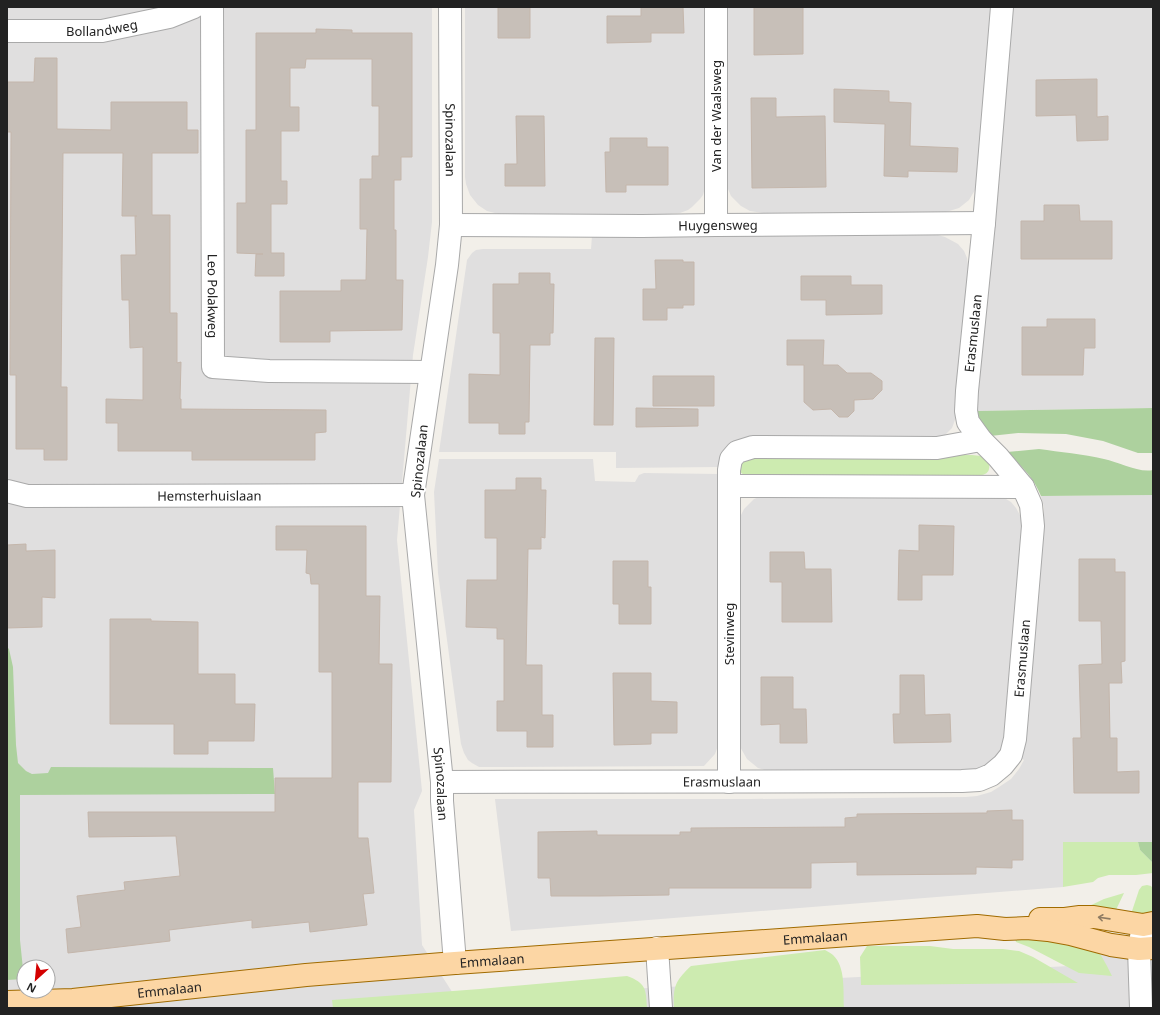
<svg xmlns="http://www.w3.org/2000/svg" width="1160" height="1015" viewBox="0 0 1160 1015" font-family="'Noto Sans',sans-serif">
  <rect width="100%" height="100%" fill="#f2efe9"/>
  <path fill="#e0dfdf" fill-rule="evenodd" d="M7,7h425v215l-4,35 -15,98 -16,185 25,251 -8,19 8,135 34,53 633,-33 64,-53v96h-1146zM24,967h24v24h-24z
    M465,7h241v177l-3,11 -3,4 -8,8 -4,3 -8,3 -10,1h-171l-12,-3 -9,-6 -8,-10 -4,-11 -1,-7z
    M726,7h267l-16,176 -2,7 -6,10 -10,8 -13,4 -183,1 -13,-2 -9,-5 -10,-10 -6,-14z
    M1012,7h141v401l-174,3 -4,-1z
    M938,235l7,2 13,7 6,7 3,7 2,14 -13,145 -4,11 -8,8 -225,31 -103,1v-16h-177l28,-192 5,-7 4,-3 7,-1h108l1,-13z
    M439,459h154l2,22 40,1 4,-7 5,-2 75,1v269l-4,11 -11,12 -217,1h-8l-7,-4 -4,-3 -4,-7 -3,-9 -23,-171 -4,-81z
    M1153,495v347h-90v45l-552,44 -16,-132h255l216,-2 11,-1 14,-4 8,-5 12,-8 8,-10 5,-9 -5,-3 5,-19 20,-221v-10l-3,-11z
    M762,496h239l10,6 5,6 6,11 1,8 -18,206 -4,16 -4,7 -8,7 -12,6 -9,2 -197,1 -13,-4 -11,-9 -8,-14 -1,-224 6,-12 10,-10z"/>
  <path fill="#cdebb0" d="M972,455l9,1 8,7c1,6 0,11 -8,12l-231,1c-10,-1 -10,-4 -12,-13l10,-7z
    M1063,842h75l2,8 12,12h1v11l-17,2h-27l-11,3 -5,4 -30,5z
    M1147,885l4,1 2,3v29l-23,-1 9,-27 3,-4z
    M1124,893l-10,21 -29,-6 19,-9z
    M1015,939l52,2 31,9 9,16 5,10 -33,-3 -50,-26 -13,-5z
    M867,946h63l23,3h50l16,2 14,6 45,26 -217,2 -1,-28z
    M825,950c3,2 6,3 8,5 13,12 10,37 11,53h-170c-1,-21 1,-27 17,-42z
    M627,976c19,7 19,13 20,32h-314l-1,-8 148,-11z"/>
  <path fill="#add19e" d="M1153,408v45h-15l-35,-12 -37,-7 -48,-1 -28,3 -10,-10 -5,-16 4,1z
    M1039,449c21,3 44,5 65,10 15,3 34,14 49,11v25l-112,1c-8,-20 -19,-29 -34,-44z
    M7,647l2,2 4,18 3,78 2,18 8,8 6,3 16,-1 3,-6 222,1 2,26 -255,1v145l4,39 -17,1z
    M1138,842h15v20h-1l-12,-12z"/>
  <path fill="#c7bfb8" stroke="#c4b6ab" d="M498,7h32v31h-32z
    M641,7h42l1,26h-33v9l-44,1v-27h34z
    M754,7h49v47l-49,1z
    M316,29l36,1v3h60v124h-11v23h-7v50h2v50h7l-1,50 -72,1v11h-50v-51h61v-11h25l1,-51h-7v-50h12v-23h7v-50h-7v-47h-66l-1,9h-15v39h9v24h-18v50h6v23h-16v49h13v23h-29l1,-22h7l-26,-1v-50h9v-73h10v-97h60z
    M35,58h22v71l54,1v-28h76v28h11v23h-46v62h18v98h7v50l4,-1 -1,37h1v10l145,1v22l-11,1v27h-123v-9h-74v-28h-12v-24l37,1v-53l-13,1 -1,-48h-7l-1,-45h15l-1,-39h2h-15l1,-63h-60l-2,234h6v73h-23v-11h-28v-74h-6l1,-243h-4v-50h27z
    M1097,79v38l11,-1v24l-31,1 -1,-26 -40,1v-36z
    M834,89l55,2v11l22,1 -1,43 48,2 -1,24 -49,-1v6l-24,-1 1,-52 -51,-2z
    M751,98h25v19l49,-1 1,71 -74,1z
    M516,116h28l1,70h-40v-22h12z
    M610,138h37v9h21v38h-42v7h-20l-1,-40h5z
    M1044,205h35l1,16h32v38h-91v-38h23z
    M655,260h28v2h11v43h-11v3h-16v12h-24v-31h13z
    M519,273h31v11h4l-1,49h-3v12h-20l-1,77h-4v12h-26v-11h-30v-49l31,1v-42h-7v-49h26z
    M801,276h50v9h31v29l-56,1v-15h-25z
    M1047,319h48v29h-11l-1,27h-61v-48h25z
    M595,338h19l-1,87h-19z
    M787,340h37l-1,25h15l9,8h24l11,8v9l-9,9 -19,1v11l-6,6h-9l-8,-8 -18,1 -9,-8v-37h-17z
    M653,376h61v30h-61z
    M636,408l62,1v17l-62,1z
    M516,478h25v12h5l-1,48 -4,-1v12h-13l-2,116h16v50h11v32h-26v-16h-30v-30h7v-62h-7v-11l-31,-1 1,-47h30v-42h-12v-48h31z
    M919,525l35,1 -1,49h-31v25h-24l1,-50 20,1z
    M276,526h90v70h14l-1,68h13l-1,118h-33v56h10l6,55 -11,1 4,31 -57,7 -1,-10 -57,6v-8l-83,10 1,11 -102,12 -2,-24 15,-2 -4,-31 48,-6 -1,-8 56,-6 -4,-40 -87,1 -1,-25h187v-34h57v-106h-13v-88h-8l-1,-10 -4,-1 1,-23h-31z
    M26,544v7l29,-1v48l-13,-1v30l-35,1v-83z
    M770,552h34l1,17h26l1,53h-50v-40h-12z
    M1079,559h36v13h10v89l-4,1 1,21h-13l1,55h7v34l22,-1v22h-65l-1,-55h8l-2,-73 23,-1 -1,-43h-22z
    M613,561h35v26h3v37h-32v-20h-6z
    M110,619h41v2l47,1v52h37v30h20l-1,37h-46v13h-34v-30h-64z
    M613,673h38v28l26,1v31h-26v11l-37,1z
    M900,675h24l1,40 25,-1 1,28 -57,1 -1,-29h7z
    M761,677h32v32h13l1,34h-27v-19l-19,1z
    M1012,810v10h11v40h-11v8l-36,-1v7l-119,1v-13l-46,1v25h-142v7l-70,1h-48l-1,-18h-12v-46l59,-1v4h83v-3h11v-4l154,-1v-9l12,-1v-3l130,-1v-2z"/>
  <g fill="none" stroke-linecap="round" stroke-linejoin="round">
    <defs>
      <g id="minor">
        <path id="s1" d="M212,7l1,360 56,4 162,1"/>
        <path id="s2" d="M450,7l1,218 -4,40 -34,230 29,287v19l13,162"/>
        <path id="s3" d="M7,31h95l67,-14 25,-10"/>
        <path id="s4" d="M451,225l191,1 74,-1 268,-2"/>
        <path d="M716,225v-218"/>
        <path d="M730,486l293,1"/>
        <path id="s5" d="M7,491l20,5 386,-1"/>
        <path id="s6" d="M442,782l520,-1 17,-1 12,-5 12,-10 8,-10 4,-16 18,-213 -2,-21 -8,-18 -25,-30 -17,-17 -13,-18 -2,-11 1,-20 17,-168 18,-216"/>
        <path d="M729,782v-312l2,-11 6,-7 16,-5 184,1 44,-8"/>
        <path d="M657,948l4,60"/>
        <path d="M1141,1008l-2,-59 4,-24"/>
      </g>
      <g id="major">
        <path d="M1040,919h25l15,-2h14l49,8 10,-2"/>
        <path id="s7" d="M7,1002l66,-2 233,-25 149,-12 522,-37 28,3 22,-1 21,2 22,4 41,11 28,4 14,-1"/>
      </g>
    </defs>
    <use href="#minor" stroke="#a9a9a9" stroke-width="24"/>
    <use href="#major" stroke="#a06b00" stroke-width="24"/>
    <use href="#minor" stroke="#fff" stroke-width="22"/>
    <use href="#major" stroke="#fcd6a4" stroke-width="22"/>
  </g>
  <defs><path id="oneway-shaft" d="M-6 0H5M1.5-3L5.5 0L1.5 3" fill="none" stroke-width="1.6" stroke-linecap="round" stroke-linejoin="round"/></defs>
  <use stroke="#8f7c63" href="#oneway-shaft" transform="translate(1104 918) rotate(-172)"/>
  <g text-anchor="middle" stroke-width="4" stroke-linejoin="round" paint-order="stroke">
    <g font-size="13" fill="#222" stroke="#fff">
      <text dy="5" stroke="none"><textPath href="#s3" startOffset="95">Bollandweg</textPath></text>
      <text transform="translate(716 116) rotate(-90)" y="5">Van der Waalsweg</text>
      <text dy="5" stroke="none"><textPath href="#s2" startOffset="133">Spinozalaan</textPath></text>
      <text dy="5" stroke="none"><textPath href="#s4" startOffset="267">Huygensweg</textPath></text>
      <text dy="5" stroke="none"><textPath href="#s1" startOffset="289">Leo Polakweg</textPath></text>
      <text dy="5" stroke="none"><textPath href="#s6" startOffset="1024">Erasmuslaan</textPath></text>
      <text transform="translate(419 461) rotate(-84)" y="5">Spinozalaan</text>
      <text dy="5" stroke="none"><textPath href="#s5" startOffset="203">Hemsterhuislaan</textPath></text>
      <text transform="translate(729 634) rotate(-90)" y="5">Stevinweg</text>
      <text dy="5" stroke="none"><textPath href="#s6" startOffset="676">Erasmuslaan</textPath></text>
      <text dy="5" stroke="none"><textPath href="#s6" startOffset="280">Erasmuslaan</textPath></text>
      <text dy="5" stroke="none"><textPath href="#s2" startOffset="781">Spinozalaan</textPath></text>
      <text dy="5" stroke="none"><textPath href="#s7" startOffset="811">Emmalaan</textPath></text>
      <text dy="5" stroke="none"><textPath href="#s7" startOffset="487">Emmalaan</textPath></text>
      <text dy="5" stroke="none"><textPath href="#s7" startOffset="163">Emmalaan</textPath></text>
    </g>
  </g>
  <rect width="1160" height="1015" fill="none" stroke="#222222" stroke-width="16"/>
  <g transform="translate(36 979) rotate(207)"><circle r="19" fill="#ffffff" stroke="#a7a7a7"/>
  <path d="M0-3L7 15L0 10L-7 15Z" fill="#d40000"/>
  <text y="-6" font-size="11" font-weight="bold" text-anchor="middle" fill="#222222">N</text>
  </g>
</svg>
